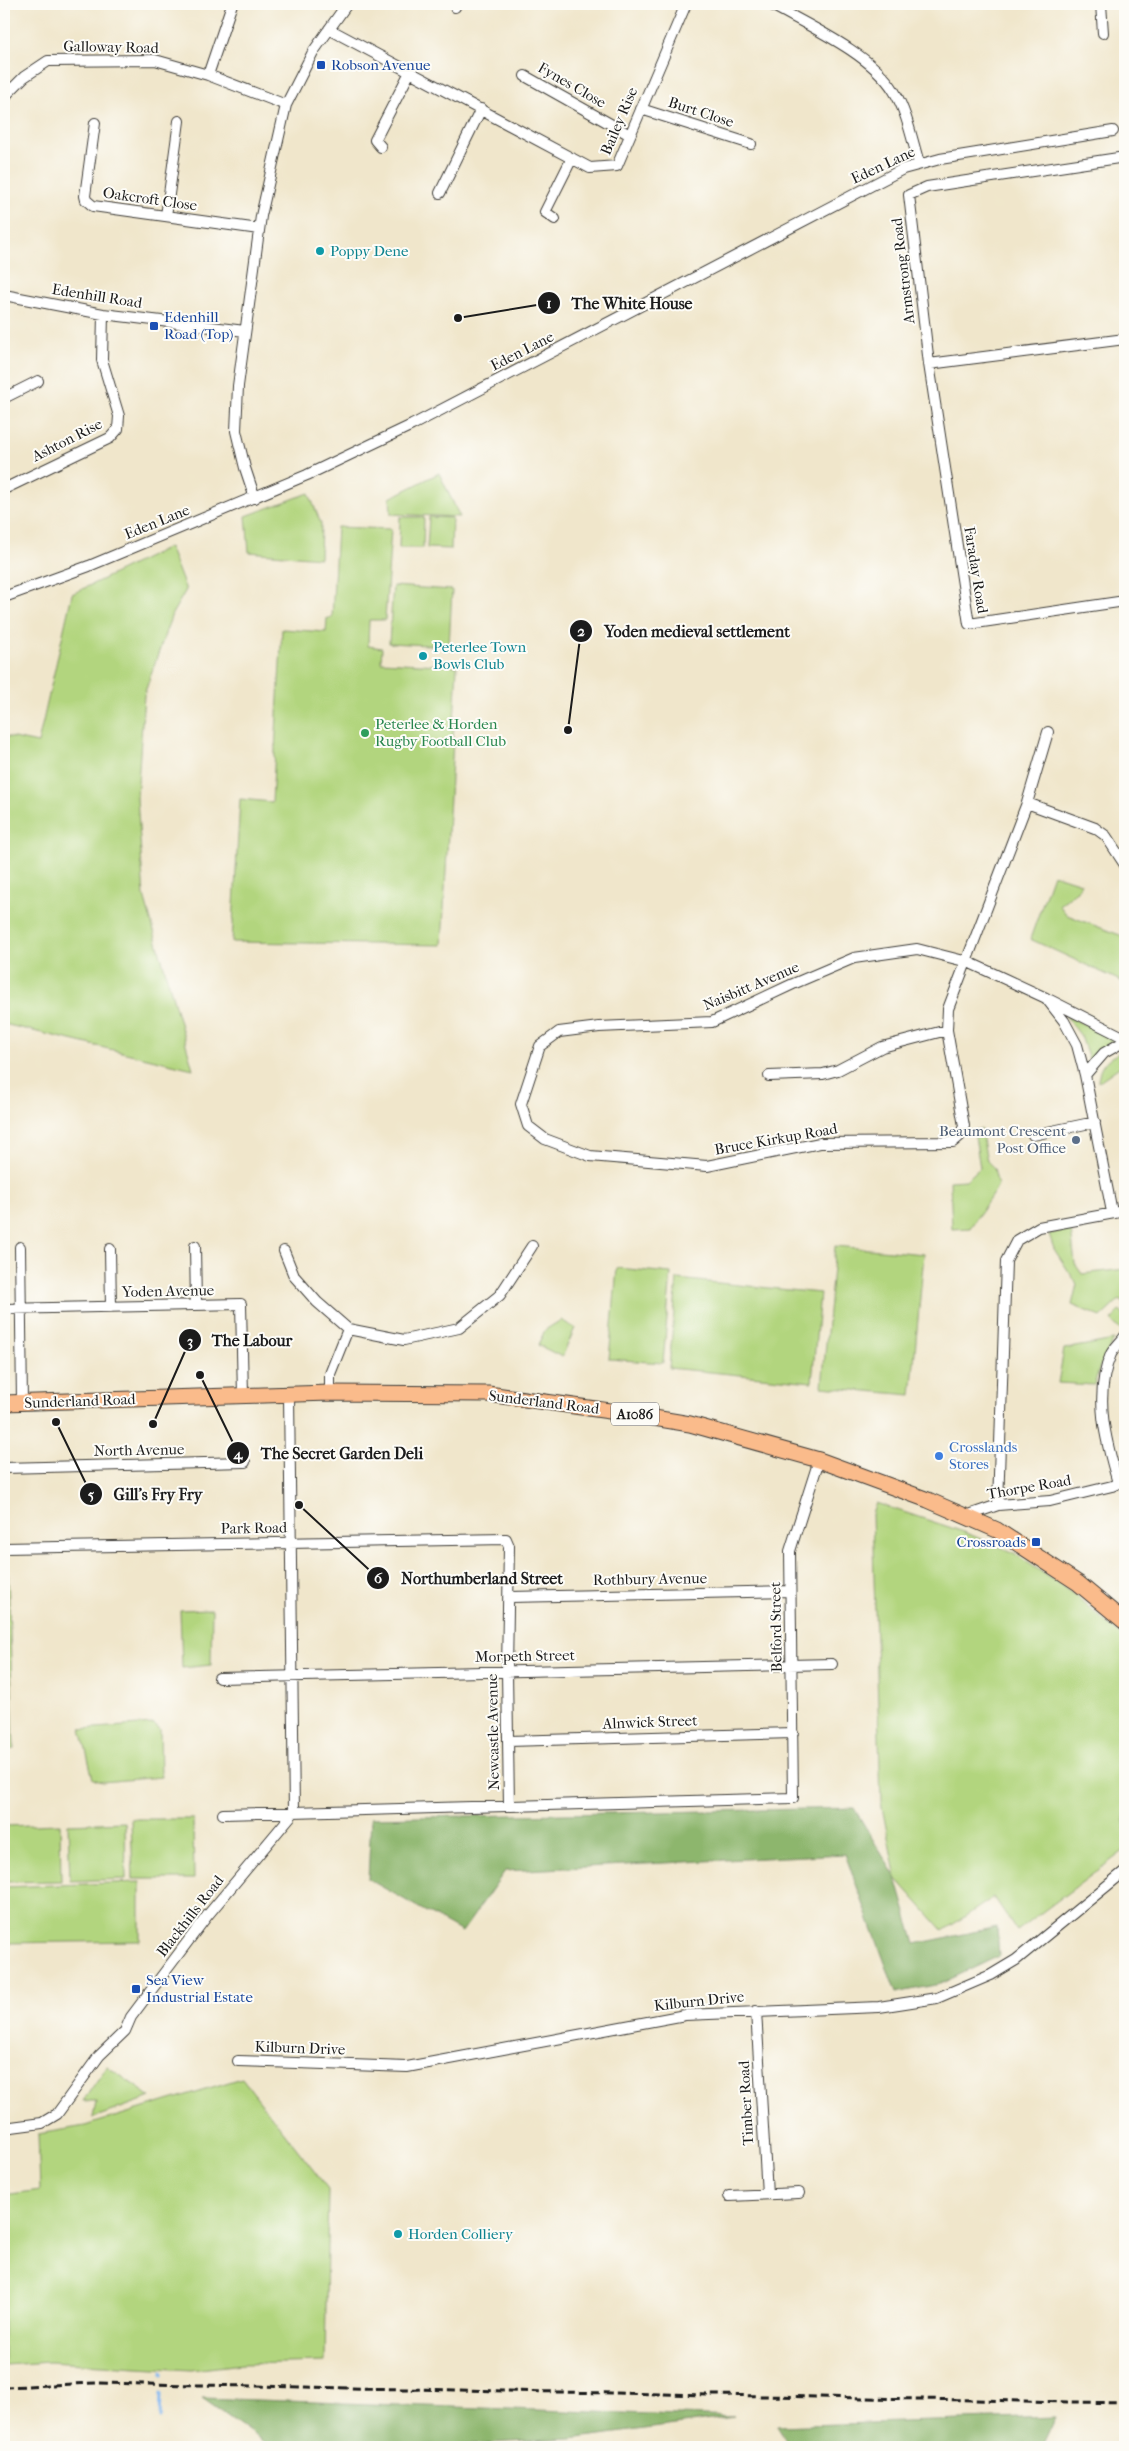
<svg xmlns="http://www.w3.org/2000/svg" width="1129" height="2451" viewBox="0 0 1129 2451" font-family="'IM FELL French Canon',serif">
  <rect width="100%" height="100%" fill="#fdfcf7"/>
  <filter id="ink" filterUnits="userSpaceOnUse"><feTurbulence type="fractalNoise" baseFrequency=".02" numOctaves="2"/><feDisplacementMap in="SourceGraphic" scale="10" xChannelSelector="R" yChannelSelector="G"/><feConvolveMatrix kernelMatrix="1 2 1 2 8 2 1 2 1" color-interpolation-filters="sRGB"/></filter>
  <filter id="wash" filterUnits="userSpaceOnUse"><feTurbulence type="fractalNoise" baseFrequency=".0096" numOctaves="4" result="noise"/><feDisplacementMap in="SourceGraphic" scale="20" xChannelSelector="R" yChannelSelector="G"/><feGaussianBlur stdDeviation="1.12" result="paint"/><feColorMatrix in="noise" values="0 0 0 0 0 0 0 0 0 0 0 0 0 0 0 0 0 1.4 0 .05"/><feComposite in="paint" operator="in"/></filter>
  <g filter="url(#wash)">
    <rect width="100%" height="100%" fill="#f0e6cb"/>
    <path fill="#b2d57e" stroke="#67784d" d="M439,473l21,44 -69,-3 -1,-16z
      M309,493l12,31 -1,34 -71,-6 -3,-36z
      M400,517h24l-1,31h-24z
      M429,517l23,1 -1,31 -24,-1z
      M337,527l54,2 -6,91h-16l-1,26 14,2 -1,14 76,4 -15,279 -210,-3 8,-143 32,3 10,-173 44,3 1,-14h5z
      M169,547l17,43 -14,24 -28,81 -7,103 7,98 49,173 -189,-45v-288l34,7 34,-149z
      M393,586l59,4 -3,56 -60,-3z
      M1053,874l28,9 -3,7 -19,15 8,10 58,22v46l-95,-44z
      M1065,1015l50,24 -14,11 -11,12 -9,-26z
      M1125,1051v12l-27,19c1,-18 11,-26 27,-31z
      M981,1129l6,32 7,7 4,18 -28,42 -18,1 -2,-48 16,-1 14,-12 -6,-38z
      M1071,1229l4,35 7,10 43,-5v36l-5,-6 -19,18 -29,-12 5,-21 -23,-35 -5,-15z
      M835,1246l89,8 -13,141 -89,-8z
      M617,1268l54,5 -8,90 -54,-4z
      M677,1279l143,14 -8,89 -143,-14z
      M1120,1311l5,6v10l-4,4 -10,-11z
      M561,1320l14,8 -13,29 -24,-12 7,-15z
      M1114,1340l-13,23 -7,22 -36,-2 6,-34z
      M876,1503l88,29 50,21 62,43 49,43v211l-108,81 -23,-34 -51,34 -47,-53 -15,-76 -9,-288z
      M4,1575h4l6,174 -10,1z
      M212,1609l-1,56 -29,3 -2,-58z
      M154,1724l6,5 1,48 -59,5 -9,-3 -12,-50z
      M131,1819h62l1,60h-61z
      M125,1822l1,57 -56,2 -2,-57z
      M60,1824l1,57 -56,1 -1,-56z
      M140,1882v59l-136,2v-56z
      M107,2066l44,31 -58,21 3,-17h-13z
      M242,2078l86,111 -3,173 -82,2 -52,6 -142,-8 -45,3v-170l36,-5 -2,-56 47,-8z"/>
    <path fill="#8db66d" stroke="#546944" d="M854,1808l42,70 19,66 82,-17 2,29 -59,28 -44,9 -51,-139 -340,17 -43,61 -94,-53 3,-61z
      M202,2398l532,19 -163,22 -164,8h-136z
      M1056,2417l-14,30h-252l-13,-21z"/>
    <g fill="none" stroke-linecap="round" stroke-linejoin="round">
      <path stroke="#81b8f1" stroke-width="3" d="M162,2375v-3
        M160,2418l1,-24"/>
    </g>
  </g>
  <g filter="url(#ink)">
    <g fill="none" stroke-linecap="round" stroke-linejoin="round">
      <defs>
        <path id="street" d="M770,4c37,21 102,50 124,87 13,21 18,49 25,72
          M1101,4l2,29
          M455,7l1,-3
          M329,29l261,139 27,-2 69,-162
          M208,75l24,-71
          M525,76l105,59
          M4,100l3,-6 17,-17 24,-16 107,-1 53,15 78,30
          M641,109l110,35
          M95,123l-10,73 1,4 7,6 166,23
          M381,147l-6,-7 35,-68
          M1125,157l-198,30 -18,8 20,169 196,-25
          M440,193l41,-84
          M166,216l13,-95
          M555,219l-10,-7 27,-54
          M4,295l99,19 142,17
          M929,364l40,260 156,-23
          M4,398l34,-17
          M4,489l106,-51 8,-9 1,-13 -17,-56 1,-46
          M255,498l-10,-30 -9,-37 2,-45 23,-170 25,-111 27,-53 34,-48
          M4,597l85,-31 218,-91 105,-50 491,-256 37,-10 173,-28
          M1048,732l-21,71 -79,206 -1,21 17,96 -4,10 -7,6 -133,1 -113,23 -117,-10 -45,-17 -17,-13 -7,-22 19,-58 19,-14 40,-5 113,-5 81,-38 61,-26 63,-9 51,13 37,17 41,19 18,23 13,24 8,30 27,137
          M1027,803l68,25 11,8 19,29
          M1050,1000l75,38
          M1085,1075l19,-22 21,-12
          M769,1076l54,-2 15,-4 44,-23 65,-17
          M1033,1135l62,-13
          M195,1246l1,59
          M20,1247l2,155
          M110,1249l1,58
          M284,1251l10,25 23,26 31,27 56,11 55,-12 41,-33 32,-49
          M4,1309l237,-5 2,92
          M330,1393v-19l18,-45
          M4,1468l241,-6
          M1118,1483c-12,-41 -25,-87 -7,-129 3,-6 10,-12 14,-18
          M998,1505l8,-244 11,-21 22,-13 86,-16
          M966,1516l32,-11 52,-4 62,-15 13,-6
          M4,1548l502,-9 3,7 -2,125 2,135
          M510,1597l280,-6
          M219,1678l613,-14
          M508,1741l285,-8
          M223,1814l570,-16 -3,-247 29,-91
          M756,2011l11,183
          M238,2061l169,6 278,-52 194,-8 58,-9 54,-23 25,-15 109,-89
          M4,2128l38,-5 15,-9 42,-58 26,-25 6,-14 76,-101 87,-104 -5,-417
          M729,2196l70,-3"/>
        <path id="primary" d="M4,1403l326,-10 158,1 136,19 66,11 129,36 109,40 69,30 81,53 47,39"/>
      </defs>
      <use href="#street" stroke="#3c3a36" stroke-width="12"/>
      <use href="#primary" stroke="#3c3a36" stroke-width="17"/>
      <use href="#street" stroke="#fff" stroke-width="10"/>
      <use href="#primary" stroke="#fabb8b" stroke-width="15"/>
      <path stroke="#1c1c1c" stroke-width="3" stroke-dasharray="8 4" stroke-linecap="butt" d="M4,2387l92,-4 1029,20"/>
    </g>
  </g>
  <g fill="#1a4fb4" stroke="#fdfcf7" stroke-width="2">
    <rect x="316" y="60" width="10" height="10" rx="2.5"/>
    <rect x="149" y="321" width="10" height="10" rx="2.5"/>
    <rect x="1031" y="1537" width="10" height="10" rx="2.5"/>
    <rect x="131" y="1984" width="10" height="10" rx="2.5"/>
  </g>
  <g fill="#0f9aa8" stroke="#fdfcf7" stroke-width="2">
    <circle cx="320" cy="251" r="5"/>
    <circle cx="423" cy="656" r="5"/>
    <circle cx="398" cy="2234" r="5"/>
  </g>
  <circle fill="#2e9e5b" stroke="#fdfcf7" stroke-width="2" cx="365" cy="733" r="5"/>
  <circle fill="#5c6f8a" stroke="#fdfcf7" stroke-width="2" cx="1076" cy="1140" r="5"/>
  <circle fill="#3f7fe0" stroke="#fdfcf7" stroke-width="2" cx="939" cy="1456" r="5"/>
  <g text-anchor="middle" stroke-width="4" stroke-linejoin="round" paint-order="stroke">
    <rect fill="#fdfcf7" stroke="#605f5e" stroke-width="1" x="611" y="1402.5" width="48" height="23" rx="4"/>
    <g font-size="14" font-weight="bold" fill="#1c1c1c">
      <text x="635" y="1419">A1086</text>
    </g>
    <g font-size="15" fill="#1c1c1c" stroke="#fdfcf7">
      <text transform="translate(111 47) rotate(1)" y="5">Galloway Road</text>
      <text transform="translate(572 85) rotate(30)" y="5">Fynes Close</text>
      <text transform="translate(701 112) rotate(18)" y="5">Burt Close</text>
      <text transform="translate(619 121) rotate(-67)" y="5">Bailey Rise</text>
      <text transform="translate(883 165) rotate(-25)" y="5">Eden Lane</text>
      <text transform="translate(150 199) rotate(8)" y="5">Oakcroft Close</text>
      <text transform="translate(903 271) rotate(-97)" y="5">Armstrong Road</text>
      <text transform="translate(97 296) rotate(9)" y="5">Edenhill Road</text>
      <text transform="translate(522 351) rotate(-27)" y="5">Eden Lane</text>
      <text transform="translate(67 440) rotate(-27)" y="5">Ashton Rise</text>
      <text transform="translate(157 522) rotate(-22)" y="5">Eden Lane</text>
      <text transform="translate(976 570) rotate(81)" y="5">Faraday Road</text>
      <text transform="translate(751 986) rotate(-23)" y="5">Naisbitt Avenue</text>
      <text transform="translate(776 1139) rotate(-10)" y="5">Bruce Kirkup Road</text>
      <text transform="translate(168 1291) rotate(-1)" y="5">Yoden Avenue</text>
      <text transform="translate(80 1401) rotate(-2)" y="5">Sunderland Road</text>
      <text transform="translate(544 1402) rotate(7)" y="5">Sunderland Road</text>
      <text transform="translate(139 1450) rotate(-1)" y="5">North Avenue</text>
      <text transform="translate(1029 1487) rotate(-10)" y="5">Thorpe Road</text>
      <text transform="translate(254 1528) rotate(-1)" y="5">Park Road</text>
      <text transform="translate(650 1579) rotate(-1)" y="5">Rothbury Avenue</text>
      <text transform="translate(776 1627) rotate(-91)" y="5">Belford Street</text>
      <text transform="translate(525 1656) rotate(-1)" y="5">Morpeth Street</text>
      <text transform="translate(650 1722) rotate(-2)" y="5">Alnwick Street</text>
      <text transform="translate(493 1732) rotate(-91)" y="5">Newcastle Avenue</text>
      <text transform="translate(190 1916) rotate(-52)" y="5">Blackhills Road</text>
      <text transform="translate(699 2001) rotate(-6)" y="5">Kilburn Drive</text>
      <text transform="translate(300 2048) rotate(2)" y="5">Kilburn Drive</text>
      <text transform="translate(746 2103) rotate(-93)" y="5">Timber Road</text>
    </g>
    <g font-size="15" fill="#164399" stroke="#fdfcf7" text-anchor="start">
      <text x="331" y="70">Robson Avenue</text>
      <text x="164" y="322">Edenhill<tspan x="164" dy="17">Road (Top)</tspan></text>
      <text x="1026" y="1547" text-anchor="end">Crossroads</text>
      <text x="146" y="1985">Sea View<tspan x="146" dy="17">Industrial Estate</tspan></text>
    </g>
    <g font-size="15" fill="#0d838f" stroke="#fdfcf7" text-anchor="start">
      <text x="330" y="256">Poppy Dene</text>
      <text x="433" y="652">Peterlee Town<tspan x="433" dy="17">Bowls Club</tspan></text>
      <text x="408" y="2239">Horden Colliery</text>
    </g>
    <g font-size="15" fill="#27864d" stroke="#fdfcf7" text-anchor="start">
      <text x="375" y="729">Peterlee &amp; Horden<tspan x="375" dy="17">Rugby Football Club</tspan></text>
    </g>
    <g font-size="15" fill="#4e5e75" stroke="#fdfcf7" text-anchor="end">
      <text x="1066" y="1136">Beaumont Crescent<tspan x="1066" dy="17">Post Office</tspan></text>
    </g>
    <g font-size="15" fill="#366cbe" stroke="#fdfcf7" text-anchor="start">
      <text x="949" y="1452">Crosslands<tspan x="949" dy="17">Stores</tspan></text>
    </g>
  </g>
  <path fill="none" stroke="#1c1c1c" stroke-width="2" d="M458 318L549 303M568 730L581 631M153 1424L190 1340M200 1375L238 1453M56 1422L91 1494M299 1505L378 1578"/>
  <g fill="#1c1c1c" stroke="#fdfcf7" stroke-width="2">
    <circle cx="458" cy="318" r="5"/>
    <circle cx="568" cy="730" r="5"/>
    <circle cx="153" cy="1424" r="5"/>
    <circle cx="200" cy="1375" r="5"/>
    <circle cx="56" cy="1422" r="5"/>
    <circle cx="299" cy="1505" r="5"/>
    <circle cx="549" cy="303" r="12"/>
    <circle cx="581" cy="631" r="12"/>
    <circle cx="190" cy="1340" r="12"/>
    <circle cx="238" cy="1453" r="12"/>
    <circle cx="91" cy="1494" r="12"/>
    <circle cx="378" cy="1578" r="12"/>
  </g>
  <g font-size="15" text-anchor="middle" font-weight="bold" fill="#fff">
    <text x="549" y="308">1</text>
    <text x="581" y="636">2</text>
    <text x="190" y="1346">3</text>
    <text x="238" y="1459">4</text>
    <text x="91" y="1499">5</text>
    <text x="378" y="1583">6</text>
  </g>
  <g font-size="16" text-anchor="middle" font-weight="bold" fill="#1c1c1c" stroke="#fdfcf7" stroke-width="4" stroke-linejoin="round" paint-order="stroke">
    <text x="632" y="309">The White House</text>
    <text x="697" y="637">Yoden medieval settlement</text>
    <text x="252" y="1346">The Labour</text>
    <text x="342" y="1459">The Secret Garden Deli</text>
    <text x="158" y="1500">Gill's Fry Fry</text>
    <text x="482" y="1584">Northumberland Street</text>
  </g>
  <rect width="1129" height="2451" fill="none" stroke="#fdfcf7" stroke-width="20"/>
</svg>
